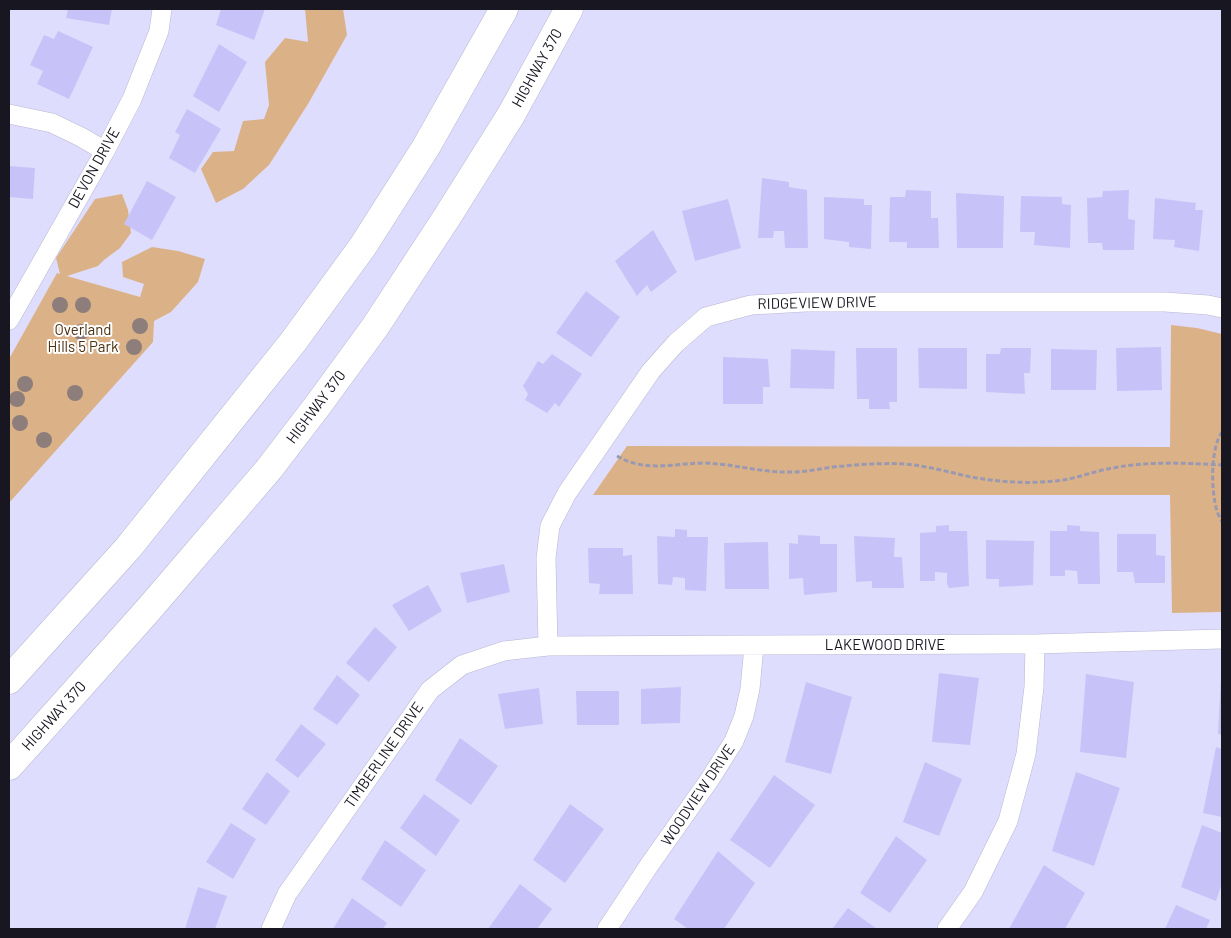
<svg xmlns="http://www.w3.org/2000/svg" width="1231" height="938" viewBox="0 0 1231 938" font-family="Barlow,sans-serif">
  <rect width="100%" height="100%" fill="#dfddfd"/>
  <path fill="#dbb288" d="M305,9h38l4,26 -39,69 -39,61 -26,24 -27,14 -15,-34 12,-17 21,-1 9,-30 21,-2 5,-14 -4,-43 20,-24 23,4z
    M122,194l6,16 3,23 -11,15 -16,12 -6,6 -31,10 73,21 4,-13 -21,-7 -1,-15 30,-15 26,4 27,8 -7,23 -27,30 -17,9 -1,21 -144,161v-144l48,-86 3,1 -4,-16 39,-59z
    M1171,325l26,3 25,6v278l-50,1 -2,-118h-577l34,-49 543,1z"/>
  <path fill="#c7c3f8" d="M68,9h44l-3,16 -43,-7z
    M221,9h44l-11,31 -38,-15z
    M58,31l35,16 -24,52 -32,-15 6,-13 -13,-6 14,-30 10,4z
    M219,44l28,18 -28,50 -26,-16z
    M187,109l34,20 -26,44 -26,-15 11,-23 -5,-3z
    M9,166l26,2 -2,31 -24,-2z
    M762,178l27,4v5l18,3 1,58h-23l-1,-17h-10l-1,7h-15z
    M147,181l29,16 -24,43 -28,-16z
    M906,190l25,1v27h7l1,30h-32v-6h-18l1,-45h15z
    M1129,190l-1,29 7,1 -1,30h-31l-1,-7h-14l-1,-45 15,-1 1,-6z
    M956,193l48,3 -1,52h-46z
    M1021,196l41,1v7l9,1 -1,43 -36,-3 1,-13h-15z
    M824,197l40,2v6h8l-1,44 -22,-2v-5l-25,-3z
    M1155,198l41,5 -1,7h8l-4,41 -25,-4 1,-7 -22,-1z
    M728,199l13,49 -46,13 -13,-50z
    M653,230l24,42 -26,20 -4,-7 -10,11 -22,-35z
    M586,291l34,26 -29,40 -35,-24z
    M1161,347l1,43 -45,1 -1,-43z
    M856,348h41v54h-8l1,7h-21v-10h-12z
    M918,348h49v41l-48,-1z
    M1001,348h30l-1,25h-6l1,21 -39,-2v-38h14z
    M791,349l44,2 -1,38 -44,-1z
    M1051,349l46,1 -1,40h-45z
    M552,354l30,20 -23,33 -4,-4 -8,10 -22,-13 3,-6 -5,-8 15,-25 5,3z
    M723,357l45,2 2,28h-7v17h-40z
    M949,525v6h18l2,55 -20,2 -2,-4v-11l-12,-1v9h-15v-48l16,-1v-6z
    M1067,525l13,1v5l19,1 1,52h-22l-1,-13 -12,-1v6h-15v-45h17z
    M675,529l12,1v7h21l-2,54 -21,-1v-12l-12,-1 -1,8 -14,-1 -1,-48 18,1z
    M1117,534h39v21l9,1v27h-30l-2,-11h-16z
    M798,535l22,1v8h17v48l-33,3 -1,-17 -14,1v-36l9,1z
    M854,536l41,2 -1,19h8l2,31h-32v-7l-16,1z
    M986,540l48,1 -1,44 -34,2v-8h-13z
    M768,542l1,47h-44l-1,-46z
    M588,548h35v8l9,-1 1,39h-34l1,-10 -11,-1z
    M504,564l6,28 -43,11 -7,-30z
    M428,585l14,26 -33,20 -17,-26z
    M375,627l22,20 -28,35 -23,-19z
    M939,673l40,5 -9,67 -38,-3z
    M1086,674l48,8 -8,76 -46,-6z
    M337,675l23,20 -23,30 -24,-16z
    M1221,677h1v58l-4,-1z
    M806,682l46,15 -21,77 -46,-12z
    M681,687l-1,36 -39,1v-35z
    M539,688l4,36 -38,5 -7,-35z
    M576,691h43v34h-42z
    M301,724l25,20 -28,34 -23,-18z
    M460,738l38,28 -27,39 -36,-25z
    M1216,747l6,2v68l-19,-4z
    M925,762l37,17 -23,57 -36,-14z
    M267,772l23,19 -24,34 -24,-16z
    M1076,772l44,16 -26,78 -42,-15z
    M774,775l41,30 -45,63 -40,-28z
    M424,794l36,26 -24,36 -36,-28z
    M570,804l34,25 -39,54 -32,-23z
    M231,823l25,16 -23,40 -27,-17z
    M1202,825l20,8v50l-6,18 -35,-14z
    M896,836l31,24 -37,53 -30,-20z
    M385,840l41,30 -25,37 -40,-28z
    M718,851l37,32 -31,46h-36l-14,-10z
    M1044,865l41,28 -20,36h-56z
    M520,884l32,25 -15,20h-49z
    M198,887l29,9 -12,33h-30z
    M352,898l35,25 -4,6h-50z
    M1176,905l34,15 -4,9h-41z
    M848,908l29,21h-45z"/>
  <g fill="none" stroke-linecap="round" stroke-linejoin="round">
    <defs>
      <path id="street" d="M9,114l43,9 29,14 24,14
        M9,320l96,-169 27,-52 27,-68 3,-22
        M548,646l-2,-88 4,-32 17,-33 84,-122 25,-28 30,-26 45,-12 55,-3h359l43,3 14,3
        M271,929l16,-35 143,-204 32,-25 42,-14 44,-5 487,-2 187,-5
        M607,929l43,-65 60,-85 24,-38 10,-25 6,-27 4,-43
        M947,929l26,-37 35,-71 18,-67 8,-67 1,-43"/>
      <path id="highway" d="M9,680l119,-132 165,-206 70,-96 63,-99 78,-138
        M9,766l140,-157 120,-140 49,-64 57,-78 72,-110 64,-102 58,-106"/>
    </defs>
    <use href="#street" stroke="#b8b6d4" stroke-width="20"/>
    <use href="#highway" stroke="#b8b6d4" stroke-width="29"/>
    <path stroke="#9a99b1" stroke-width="3" stroke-dasharray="5 2.5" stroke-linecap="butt" d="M1222,432c-12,17 -11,59 -5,79 1,4 4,8 5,11
      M617,456c29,17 57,7 88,7 29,1 57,10 87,9 17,0 34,-5 52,-6 20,-2 41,-3 61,-2 22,2 44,8 66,13 27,5 56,7 83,4 20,-1 39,-10 59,-13 36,-7 73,-5 109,-3"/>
    <use href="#street" stroke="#fff" stroke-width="19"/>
    <use href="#highway" stroke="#fff" stroke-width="28"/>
  </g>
  <g fill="#8e7e7b">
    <circle cx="60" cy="305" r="8"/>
    <circle cx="83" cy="305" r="8"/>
    <circle cx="140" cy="326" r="8"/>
    <circle cx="81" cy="332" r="8"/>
    <circle cx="134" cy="347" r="8"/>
    <circle cx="25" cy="384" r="8"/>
    <circle cx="75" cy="393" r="8"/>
    <circle cx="17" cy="399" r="8"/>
    <circle cx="20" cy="423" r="8"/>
    <circle cx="44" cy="440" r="8"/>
  </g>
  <g text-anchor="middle" stroke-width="4" stroke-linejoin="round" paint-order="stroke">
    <g font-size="15" fill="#171621" stroke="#fff">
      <text transform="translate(537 68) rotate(-61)" y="5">HIGHWAY 370</text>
      <text transform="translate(94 168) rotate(-61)" y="5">DEVON DRIVE</text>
      <text transform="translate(817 303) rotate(-1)" y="5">RIDGEVIEW DRIVE</text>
      <text transform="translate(316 407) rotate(-53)" y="5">HIGHWAY 370</text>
      <text x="885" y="650">LAKEWOOD DRIVE</text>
      <text transform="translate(54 716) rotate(-48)" y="5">HIGHWAY 370</text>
      <text transform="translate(384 755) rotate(-55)" y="5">TIMBERLINE DRIVE</text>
      <text transform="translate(698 795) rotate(-56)" y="5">WOODVIEW DRIVE</text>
    </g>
    <g font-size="15" fill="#4c3110" stroke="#fff">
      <text x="83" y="335">Overland<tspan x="83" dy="17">Hills 5 Park</tspan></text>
    </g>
  </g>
  <rect width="1231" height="938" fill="none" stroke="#171621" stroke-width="20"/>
</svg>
